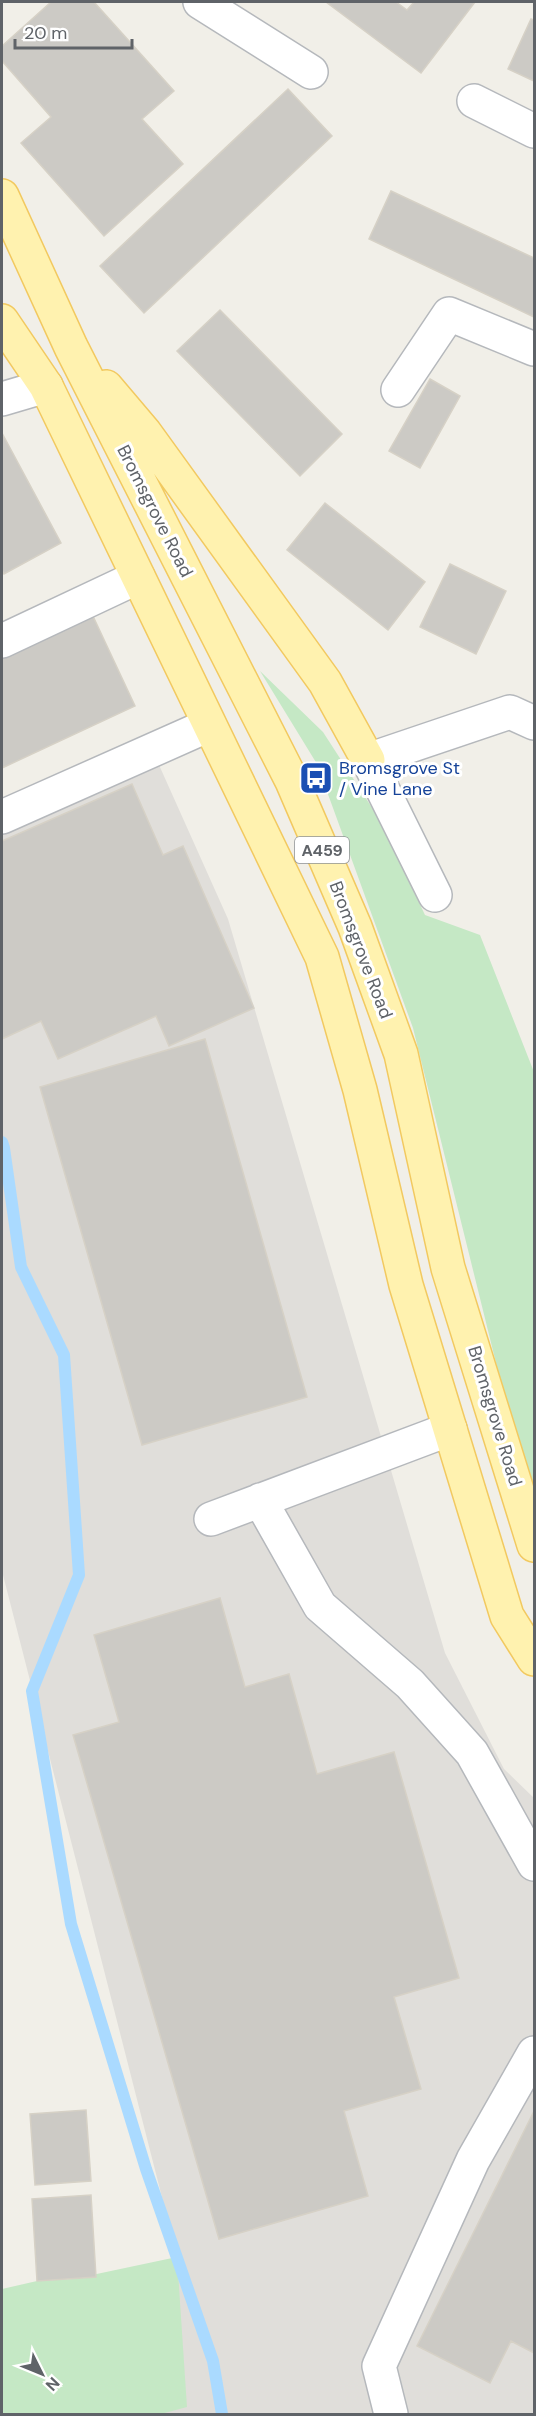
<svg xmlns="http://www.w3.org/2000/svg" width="536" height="2416" viewBox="0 0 536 2416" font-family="'DM Sans',sans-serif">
  <rect width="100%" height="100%" fill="#f1efe8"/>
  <path fill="#e0deda" d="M155,756l73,163 217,734 59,116 30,29v616h-510v-9l153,-149 -175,-685v-773z"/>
  <path fill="#c5e8c5" d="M260,671l63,61 55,85 47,98 55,20 54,137v422l-33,-111 -88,-355 -96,-264z
    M177,2257l10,150 -26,7h-159v-125l35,-8 36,-2z"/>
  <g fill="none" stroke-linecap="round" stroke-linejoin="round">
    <path stroke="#aadaff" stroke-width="12" d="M2,1142l2,6 17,119 43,88 15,220 -47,116 39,233 75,245 67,192 9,53"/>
  </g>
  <path fill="#cccac5" stroke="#d6d1c6" stroke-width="1.5" d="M51,2h43l80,89 -32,28 41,45 -79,72 -83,-93 30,-26 -49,-56v-15z
    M326,2h70l11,8 7,-8h61l-54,71z
    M531,19l3,1v61l-26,-12z
    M288,89l44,47 -188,177 -44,-47z
    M391,191l143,67v59l-165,-78z
    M220,310l122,124 -42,42 -123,-125z
    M430,379l30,17 -40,72 -31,-17z
    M2,433l59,110 -57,31 -2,-4z
    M325,503l100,79 -37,48 -101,-80z
    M450,564l56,27 -30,63 -56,-27z
    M92,614l43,92 -133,62v-112z
    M132,784l31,71 20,-9 71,162 -85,38 -13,-30 -98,43 -17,-38 -39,18v-198z
    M205,1039l102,358 -165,48 -102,-358z
    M220,1598l25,89 44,-13 28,100 77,-22 65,226 -65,19 27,92 -77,22 24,85 -149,43 -146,-504 46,-13 -25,-87z
    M86,2110l5,71 -56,4 -5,-71z
    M534,2111v242l-23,-12 -21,42 -73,-37z
    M91,2195l5,82 -59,4 -5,-82z"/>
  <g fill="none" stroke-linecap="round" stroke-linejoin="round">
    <defs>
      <path id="minor" d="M200,2l111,70
        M474,101l60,30
        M398,390l51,-76 85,35
        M2,399l44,-13
        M2,641l136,-64
        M2,817l207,-92
        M435,895l-67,-135 142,-48 24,11
        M260,1500l60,106 90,78 62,69 62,111
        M211,1519l239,-90
        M391,2414l-12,-48 94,-206 61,-107"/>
      <path id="major" d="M2,196l69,151 221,434 63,146 46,127 47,214 86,277
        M2,321l44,65 276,571 38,133 46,195 44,144 57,187 27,43
        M106,387l39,46 180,249 43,78"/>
    </defs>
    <use href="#minor" stroke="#b5b8bc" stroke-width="36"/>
    <use href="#major" stroke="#f2c960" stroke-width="36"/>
    <use href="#minor" stroke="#fff" stroke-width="33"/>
    <use href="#major" stroke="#fff2af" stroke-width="33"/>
  </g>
  <defs>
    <symbol id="bus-square" viewBox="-11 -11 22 22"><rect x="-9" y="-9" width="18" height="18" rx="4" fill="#1a4fb4" stroke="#fff"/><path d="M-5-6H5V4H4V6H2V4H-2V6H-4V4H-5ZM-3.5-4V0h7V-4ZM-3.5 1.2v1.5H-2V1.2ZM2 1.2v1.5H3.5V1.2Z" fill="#fff"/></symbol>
  </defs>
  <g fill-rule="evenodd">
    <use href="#bus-square" x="297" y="759" width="38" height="38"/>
  </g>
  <g text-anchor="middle" stroke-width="6" stroke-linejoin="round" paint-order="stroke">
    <rect fill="#fff" stroke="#8f9295" stroke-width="1.5" x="295" y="837" width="54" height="26" rx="4.5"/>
    <g font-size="16" font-weight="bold" fill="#5f6368">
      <text x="322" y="856">A459</text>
    </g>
    <g font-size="18" fill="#5f6368" stroke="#fff">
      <text transform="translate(155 511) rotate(63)" y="6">Bromsgrove Road</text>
      <text transform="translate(361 950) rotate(69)" y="6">Bromsgrove Road</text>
      <text transform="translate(495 1416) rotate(73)" y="6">Bromsgrove Road</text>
    </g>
    <g font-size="18" fill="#164399" stroke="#fff" text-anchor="start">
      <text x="339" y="774">Bromsgrove St<tspan x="339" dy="21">/ Vine Lane</tspan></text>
    </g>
  </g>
  <rect width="536" height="2416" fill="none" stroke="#5f6368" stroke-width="6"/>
  <g transform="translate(42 2374) rotate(133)" stroke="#ffffff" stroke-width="4.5" paint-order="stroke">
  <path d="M0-4.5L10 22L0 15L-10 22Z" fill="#5f6368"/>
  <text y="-9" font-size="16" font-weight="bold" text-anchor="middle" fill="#5f6368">N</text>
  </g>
  <path d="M15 39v9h117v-9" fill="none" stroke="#5f6368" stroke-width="3"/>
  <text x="24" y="39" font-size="18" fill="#5f6368" stroke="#ffffff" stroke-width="4.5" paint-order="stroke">20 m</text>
</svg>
